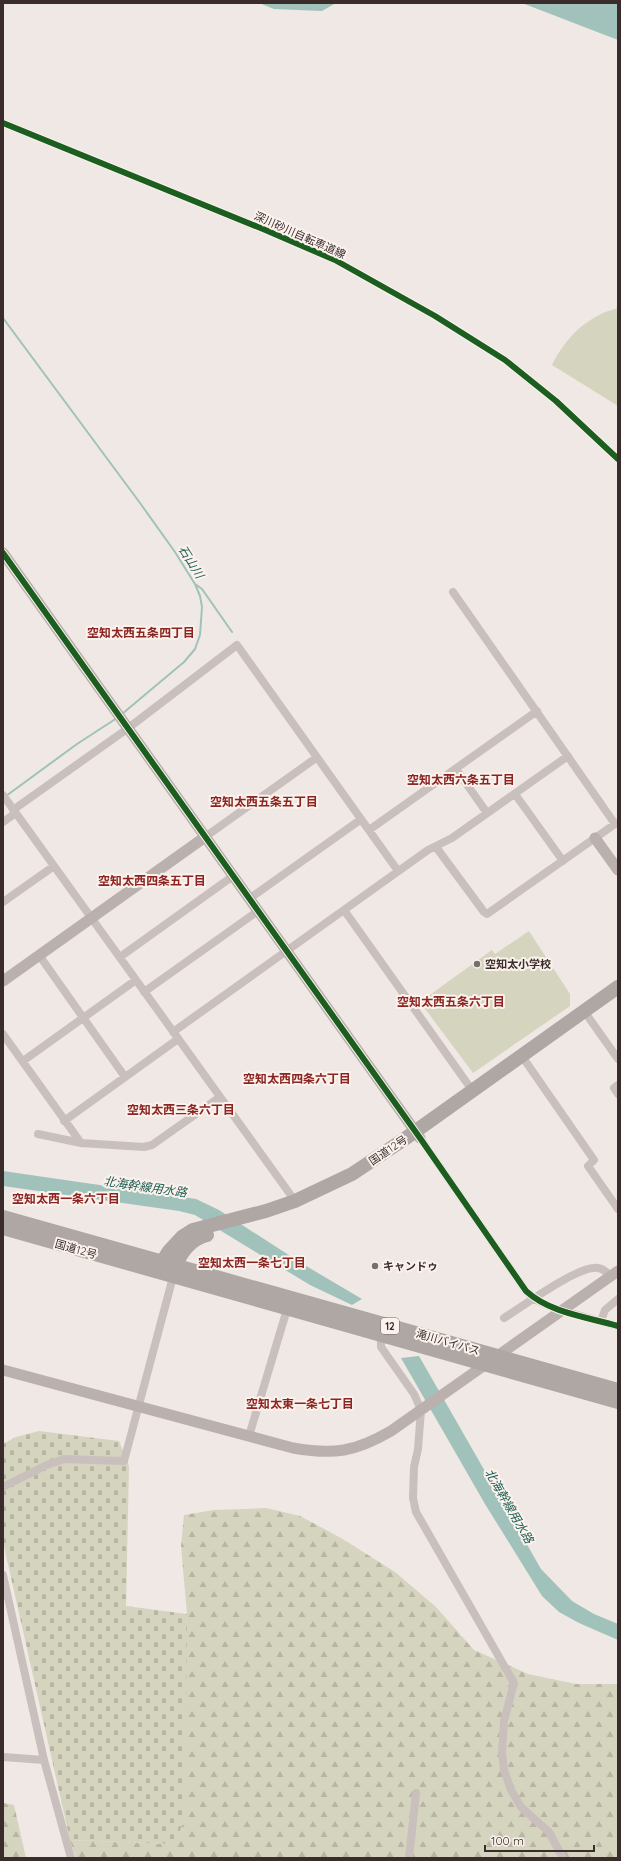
<svg xmlns="http://www.w3.org/2000/svg" width="621" height="1861" viewBox="0 0 621 1861" font-family="Quicksand,'Noto Sans JP',sans-serif">
  <defs>
    <pattern id="forest-firs" width="22" height="20" patternUnits="userSpaceOnUse"><rect width="22" height="20" fill="#d5d4be"/><path d="M5 1l3.5 6h-7zM16 11l3.5 6h-7z" fill="#b8b6a3"/></pattern>
    <pattern id="cemetery-stones" width="16" height="16" patternUnits="userSpaceOnUse"><rect width="16" height="16" fill="#d5d4be"/><path d="M2 7V4a2 2 0 0 1 4 0v3zM10 15v-3a2 2 0 0 1 4 0v3z" fill="#b8b6a3"/></pattern>
  </defs>
  <rect width="100%" height="100%" fill="#f0e8e4"/>
  <path fill="url(#forest-firs)" d="M266,1508l34,8 41,22 54,34 41,35 38,43 54,24 48,10h42v174h-542l-6,-18 104,4 13,-230 -6,-68 3,-31 30,-5z
    M3,1803l11,2 12,53h-23z"/>
  <path fill="url(#cemetery-stones)" d="M39,1431l80,10 10,25 -3,140 61,8 -2,205 -11,25 -104,-4 -67,-298v-98l13,-7z"/>
  <path fill="#d5d4be" d="M618,308v98l-66,-41c14,-28 35,-49 66,-57z
    M529,931l41,63v12l-97,67 -53,-71 72,-52 3,4z"/>
  <path fill="#a0c2bb" d="M259,3h77l-14,8 -48,-2z
    M522,3h96v37z
    M3,1171l193,28 23,11 82,53 61,36 -10,6 -42,-20 -115,-70 -16,-4 -176,-25z
    M419,1356l122,213 31,32 22,13 24,10v16l-39,-17 -20,-11 -17,-16 -57,-92 -84,-146z"/>
  <g fill="none" stroke-linecap="round" stroke-linejoin="round">
    <path stroke="#a0c2bb" stroke-width="2" d="M3,318l137,185 35,49 20,32 5,12 2,11 -2,28 -5,14 -11,13 -62,52
      M195,584l7,5 30,43
      M6,796l71,-52 40,-26"/>
    <path stroke="#c9c0bd" stroke-width="8" d="M456,769l31,44
      M515,794l48,67
      M3,795l292,406
      M13,810l114,-81 110,-84 161,226
      M3,822l13,-9
      M369,830l168,-119
      M205,837l111,-79
      M436,847l48,65 3,2 128,-90 -162,-232
      M249,899l111,-79
      M3,902l51,-36
      M344,910l128,180
      M39,955l86,122
      M120,957l113,-81
      M144,992l114,-81
      M589,1018l29,41
      M173,1032l255,-182 24,-12 116,-82
      M3,1034l78,109
      M23,1061l113,-81
      M526,1062l68,98 -6,6 30,43
      M618,1085l-4,3 4,6
      M64,1121l114,-82
      M38,1134l43,9 63,4 8,-2 68,-48
      M420,1138l106,153 8,8 15,7
      M574,1314l44,12
      M504,1318c18,-11 74,-53 94,-50 5,1 9,4 12,8
      M601,1321l4,-11 13,-11
      M381,1335v12l33,47 7,16 -3,39 -4,18 -1,31 3,14 98,171 -10,38 -2,32 2,17 7,20 10,17 28,25 14,26
      M249,1436l39,-130
      M3,1487l44,-22 17,-6 60,2 49,-184
      M3,1575l41,185 27,98
      M3,1757l41,3
      M409,1858l7,-65"/>
    <path stroke="#bab0ad" stroke-width="11" d="M3,553l417,585
      M595,838l23,32
      M3,981l202,-144
      M3,1370l290,78c41,7 62,4 98,-17l227,-160"/>
    <path stroke="#afa7a3" stroke-width="14" d="M3,1217l615,173
      M3,1228l615,174
      M162,1262l7,-11 13,-14 11,-7 73,-19 29,-10 57,-27 54,-36 212,-151
      M173,1275c5,-19 15,-35 34,-40"/>
    <defs>
      <path id="cycleway" d="M3,123l260,106 72,31 100,56 70,44 51,41 62,58
        M3,553l417,585 106,153c24,22 61,26 92,35"/>
    </defs>
    <use href="#cycleway" stroke="#fbf2ed" stroke-width="8"/>
    <use href="#cycleway" stroke="#1b5e20" stroke-width="6"/>
  </g>
  <g fill="#7a6e6b" stroke="#fbf2ed" stroke-width="1.5">
    <circle cx="477" cy="964" r="4"/>
    <circle cx="375" cy="1266" r="4"/>
  </g>
  <g text-anchor="middle" stroke-width="4" stroke-linejoin="round" paint-order="stroke">
    <rect fill="#fbf2ed" stroke="#746764" stroke-width="1" x="381" y="1318" width="18" height="16" rx="3"/>
    <g font-size="10" font-weight="bold" fill="#3a2c2a">
      <text x="390" y="1330">12</text>
    </g>
    <g font-size="11" fill="#3a2c2a" stroke="#fbf2ed">
      <text transform="translate(300 235) rotate(24)" y="4">深川砂川自転車道線</text>
      <text transform="translate(388 1150) rotate(-34)" y="4">国道12号</text>
      <text transform="translate(76 1249) rotate(16)" y="4">国道12号</text>
      <text transform="translate(448 1342) rotate(16)" y="4">滝川バイパス</text>
    </g>
    <g font-size="11" font-weight="bold" fill="#3a2c2a" stroke="#fbf2ed" text-anchor="start">
      <text x="485" y="968">空知太小学校</text>
      <text x="383" y="1270">キャンドゥ</text>
    </g>
    <g font-size="12" font-style="italic" fill="#1e5e55" stroke="#fbf2ed">
      <text transform="translate(191 562) rotate(58)" y="4">石山川</text>
      <text transform="translate(145 1187) rotate(8)" y="4">北海幹線用水路</text>
      <text transform="translate(509 1506) rotate(60)" y="4">北海幹線用水路</text>
    </g>
    <g font-size="12" font-weight="bold" fill="#8c2521" stroke="#fbf2ed">
      <text x="141" y="637">空知太西五条四丁目</text>
      <text x="461" y="784">空知太西六条五丁目</text>
      <text x="264" y="806">空知太西五条五丁目</text>
      <text x="152" y="885">空知太西四条五丁目</text>
      <text x="451" y="1006">空知太西五条六丁目</text>
      <text x="297" y="1083">空知太西四条六丁目</text>
      <text x="181" y="1114">空知太西三条六丁目</text>
      <text x="66" y="1203">空知太西一条六丁目</text>
      <text x="252" y="1267">空知太西一条七丁目</text>
      <text x="300" y="1408">空知太東一条七丁目</text>
    </g>
  </g>
  <rect width="621" height="1861" fill="none" stroke="#3a2c2a" stroke-width="8"/>
  <path d="M485 1845v6h109v-6" fill="none" stroke="#3a2c2a" stroke-width="2"/>
  <text x="491" y="1845" font-size="12" fill="#3a2c2a" stroke="#fbf2ed" stroke-width="3" paint-order="stroke">100 m</text>
</svg>
